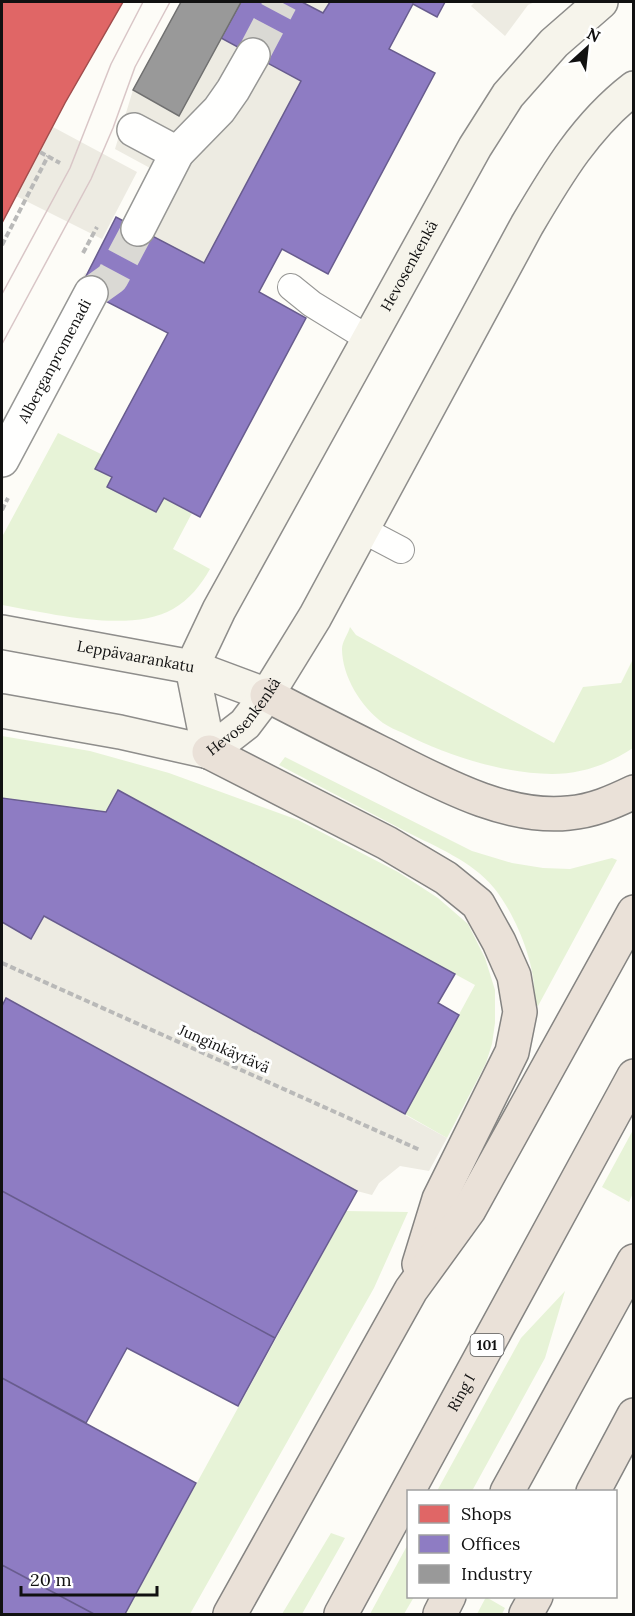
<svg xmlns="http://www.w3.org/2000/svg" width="635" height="1616" viewBox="0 0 635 1616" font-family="Lora,serif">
  <rect width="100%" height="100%" fill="#fdfcf7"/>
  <path fill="#e7f3d7" d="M58,433l45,22 -7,14 16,8 -4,10 48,25 8,-14 28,15 -19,36 37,20c-9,16 -21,31 -37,40 -43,25 -124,4 -171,-4v-68z
    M350,627l6,8 198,108 29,-56 38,-4 12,-24v89c-24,16 -51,26 -81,26 -51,-1 -104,-18 -149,-41 -7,-3 -14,-6 -20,-10 -22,-16 -41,-47 -41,-74 0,-7 6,-15 8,-22z
    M2,736l88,15 79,22 129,47 100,52 40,26 30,26 17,34 10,32v33l-3,21 -6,19 -39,75 -42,-24 70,-129 -357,-195 -12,22 -104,-14z
    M285,757l187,94 40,12 31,5 27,1 42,-11 5,2 -79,146 -4,-3c4,-35 -18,-88 -40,-115 -22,-27 -58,-41 -89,-57 -42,-22 -84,-44 -126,-66z
    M633,1130v63l-4,9 -27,-15z
    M346,1211l62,1 -34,76 -184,326h-65z
    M565,1291l-20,67 -73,133h-35l84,-153z
    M331,1533l14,5 -43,76h-20z
    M408,1544v52l6,1 -10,17h-34z
    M486,1597l19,11 -3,6h-25z"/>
  <path fill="#edebe2" d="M181,2h36l-56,103 18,10 62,-113h89l-40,73 11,6 -97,182 -102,34 -100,185v-52l83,-157 8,4 57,-109 -35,-19 18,-59z
    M475,2h60l-7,3 -23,31 -34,-30z
    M53,127l84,45 -35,67 -86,-43z
    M44,916l403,222 -18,33 -29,-5 -21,17 -7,12 -15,-4 -351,-193 -4,8v-84l29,16z"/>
  <path fill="#e06666" stroke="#a24c4c" stroke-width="1.5" d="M2,2h121l-58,101 -63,120z"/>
  <path fill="#8e7cc3" stroke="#685c8e" stroke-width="1.5" d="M241,2h61l21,11 7,-11h115l-8,15 -24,-13 -24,45 46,24 -107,201 -46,-25 -23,43 47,26 -106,199 -36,-19 -8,14 -49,-25 5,-10 -17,-8 73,-136 -88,-45 36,-71 88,46 97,-182 -80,-43z
    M118,790l337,184 -17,29 21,12 -54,99 -361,-198 -13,23 -29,-17v-124l104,14z
    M6,998l351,193 -82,147 -273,-147v-185z
    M2,1191l273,147 -37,68 -111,-58 -41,75 -84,-45z
    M2,1378l194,105 -71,131h-31l-92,-49z
    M2,1565l92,49h-92z"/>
  <path fill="#999" stroke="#707070" stroke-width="1.5" d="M181,2h60l-62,114 -46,-26z"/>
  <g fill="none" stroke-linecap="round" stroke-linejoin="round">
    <path stroke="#dad9d4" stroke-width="33" stroke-dasharray="33 16" stroke-linecap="butt" d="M253,55l28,-53
      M91,293l21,-15 26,-49"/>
    <defs>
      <path id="lane" d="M291,287l21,17 57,35
        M363,530l38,20"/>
      <g id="street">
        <path d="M134,130l43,23"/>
        <path d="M138,229l39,-76 42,-43 14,-20 20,-35"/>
        <path id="s1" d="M2,460l89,-167"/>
      </g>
      <g id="secondary">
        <path id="s2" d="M2,632l190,35 75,28"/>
        <path d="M2,711l118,21 89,20"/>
        <path id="s3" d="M209,752l-17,-85 27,-57 256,-463 33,-52 46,-52 47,-41"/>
        <path id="s4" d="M209,752l36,-28 22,-29 48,-78 212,-392c30,-51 59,-100 107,-137"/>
      </g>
      <g id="highway">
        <path d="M267,695c38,20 76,39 114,58 56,28 124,67 188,60 24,-2 44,-11 65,-21"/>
        <path d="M209,752l178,91 59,35 32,26 21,38 15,34 6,36 -8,40 -73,147 -20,65"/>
        <path d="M507,1492l127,-231"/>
        <path d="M593,1492l41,-77"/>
        <path d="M230,1614l181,-324 58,-80 165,-298"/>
        <path id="s5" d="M341,1614l293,-538"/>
        <path d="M440,1614l9,-18"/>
        <path d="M526,1614l10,-18"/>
      </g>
    </defs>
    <use href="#lane" stroke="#979795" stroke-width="28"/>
    <use href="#street" stroke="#979795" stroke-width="36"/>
    <use href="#secondary" stroke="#8e8d8b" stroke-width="36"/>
    <use href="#highway" stroke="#858482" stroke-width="36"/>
    <path stroke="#b9b9b8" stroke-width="4" stroke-dasharray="6 3" stroke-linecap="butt" d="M40,152l20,11
      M2,245l46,-89
      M83,253l14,-26
      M2,510l6,-12
      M2,963l418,187"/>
    <use href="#lane" stroke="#fffffe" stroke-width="26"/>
    <use href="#street" stroke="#fffffe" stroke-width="33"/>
    <use href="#secondary" stroke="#f6f4eb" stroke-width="33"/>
    <use href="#highway" stroke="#eae1d8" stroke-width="33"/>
    <path stroke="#d9c6c7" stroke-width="1.5" d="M2,294l68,-126 41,-104 32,-62
      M2,344l89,-165 22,-51 22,-61 35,-65"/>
  </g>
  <g text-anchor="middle" stroke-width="6" stroke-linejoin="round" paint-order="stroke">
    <rect fill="#fff" stroke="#585858" stroke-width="1.5" x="470.5" y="1334" width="33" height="22" rx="4.5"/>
    <g font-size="14" font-weight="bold" fill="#111">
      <text x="487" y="1350">101</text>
    </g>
    <g font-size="15" fill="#111" stroke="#fff">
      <text dy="5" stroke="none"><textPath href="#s3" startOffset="543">Hevosenkenkä</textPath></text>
      <text dy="5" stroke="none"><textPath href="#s1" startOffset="112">Alberganpromenadi</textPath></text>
      <text dy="5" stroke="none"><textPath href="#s2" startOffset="136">Leppävaarankatu</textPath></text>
      <text dy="5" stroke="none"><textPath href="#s4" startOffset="50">Hevosenkenkä</textPath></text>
      <text transform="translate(224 1049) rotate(24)" y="5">Junginkäytävä</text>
      <text dy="5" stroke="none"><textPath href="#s5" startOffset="252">Ring I</textPath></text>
    </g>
  </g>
  <rect width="635" height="1616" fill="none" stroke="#111111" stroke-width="6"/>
  <rect x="407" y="1490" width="210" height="108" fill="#ffffff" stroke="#a0a0a0" stroke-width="1.5"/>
  <rect x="419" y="1505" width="30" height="18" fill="#e06666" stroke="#a0a0a0" stroke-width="1.5"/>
  <text x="461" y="1520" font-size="18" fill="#111111">Shops</text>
  <rect x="419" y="1535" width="30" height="18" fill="#8e7cc3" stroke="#a0a0a0" stroke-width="1.5"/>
  <text x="461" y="1550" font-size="18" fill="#111111">Offices</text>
  <rect x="419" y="1565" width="30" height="18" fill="#999999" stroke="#a0a0a0" stroke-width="1.5"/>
  <text x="461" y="1580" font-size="18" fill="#111111">Industry</text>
  <g transform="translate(587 48) rotate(27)" stroke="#ffffff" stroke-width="4.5" paint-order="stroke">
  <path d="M0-4.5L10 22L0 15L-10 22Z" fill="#111111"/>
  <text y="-9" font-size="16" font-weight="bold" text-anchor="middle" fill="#111111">N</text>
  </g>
  <path d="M21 1586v9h136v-9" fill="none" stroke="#111111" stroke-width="3"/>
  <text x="30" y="1586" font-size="18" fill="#111111" stroke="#ffffff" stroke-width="4.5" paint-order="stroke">20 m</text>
</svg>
